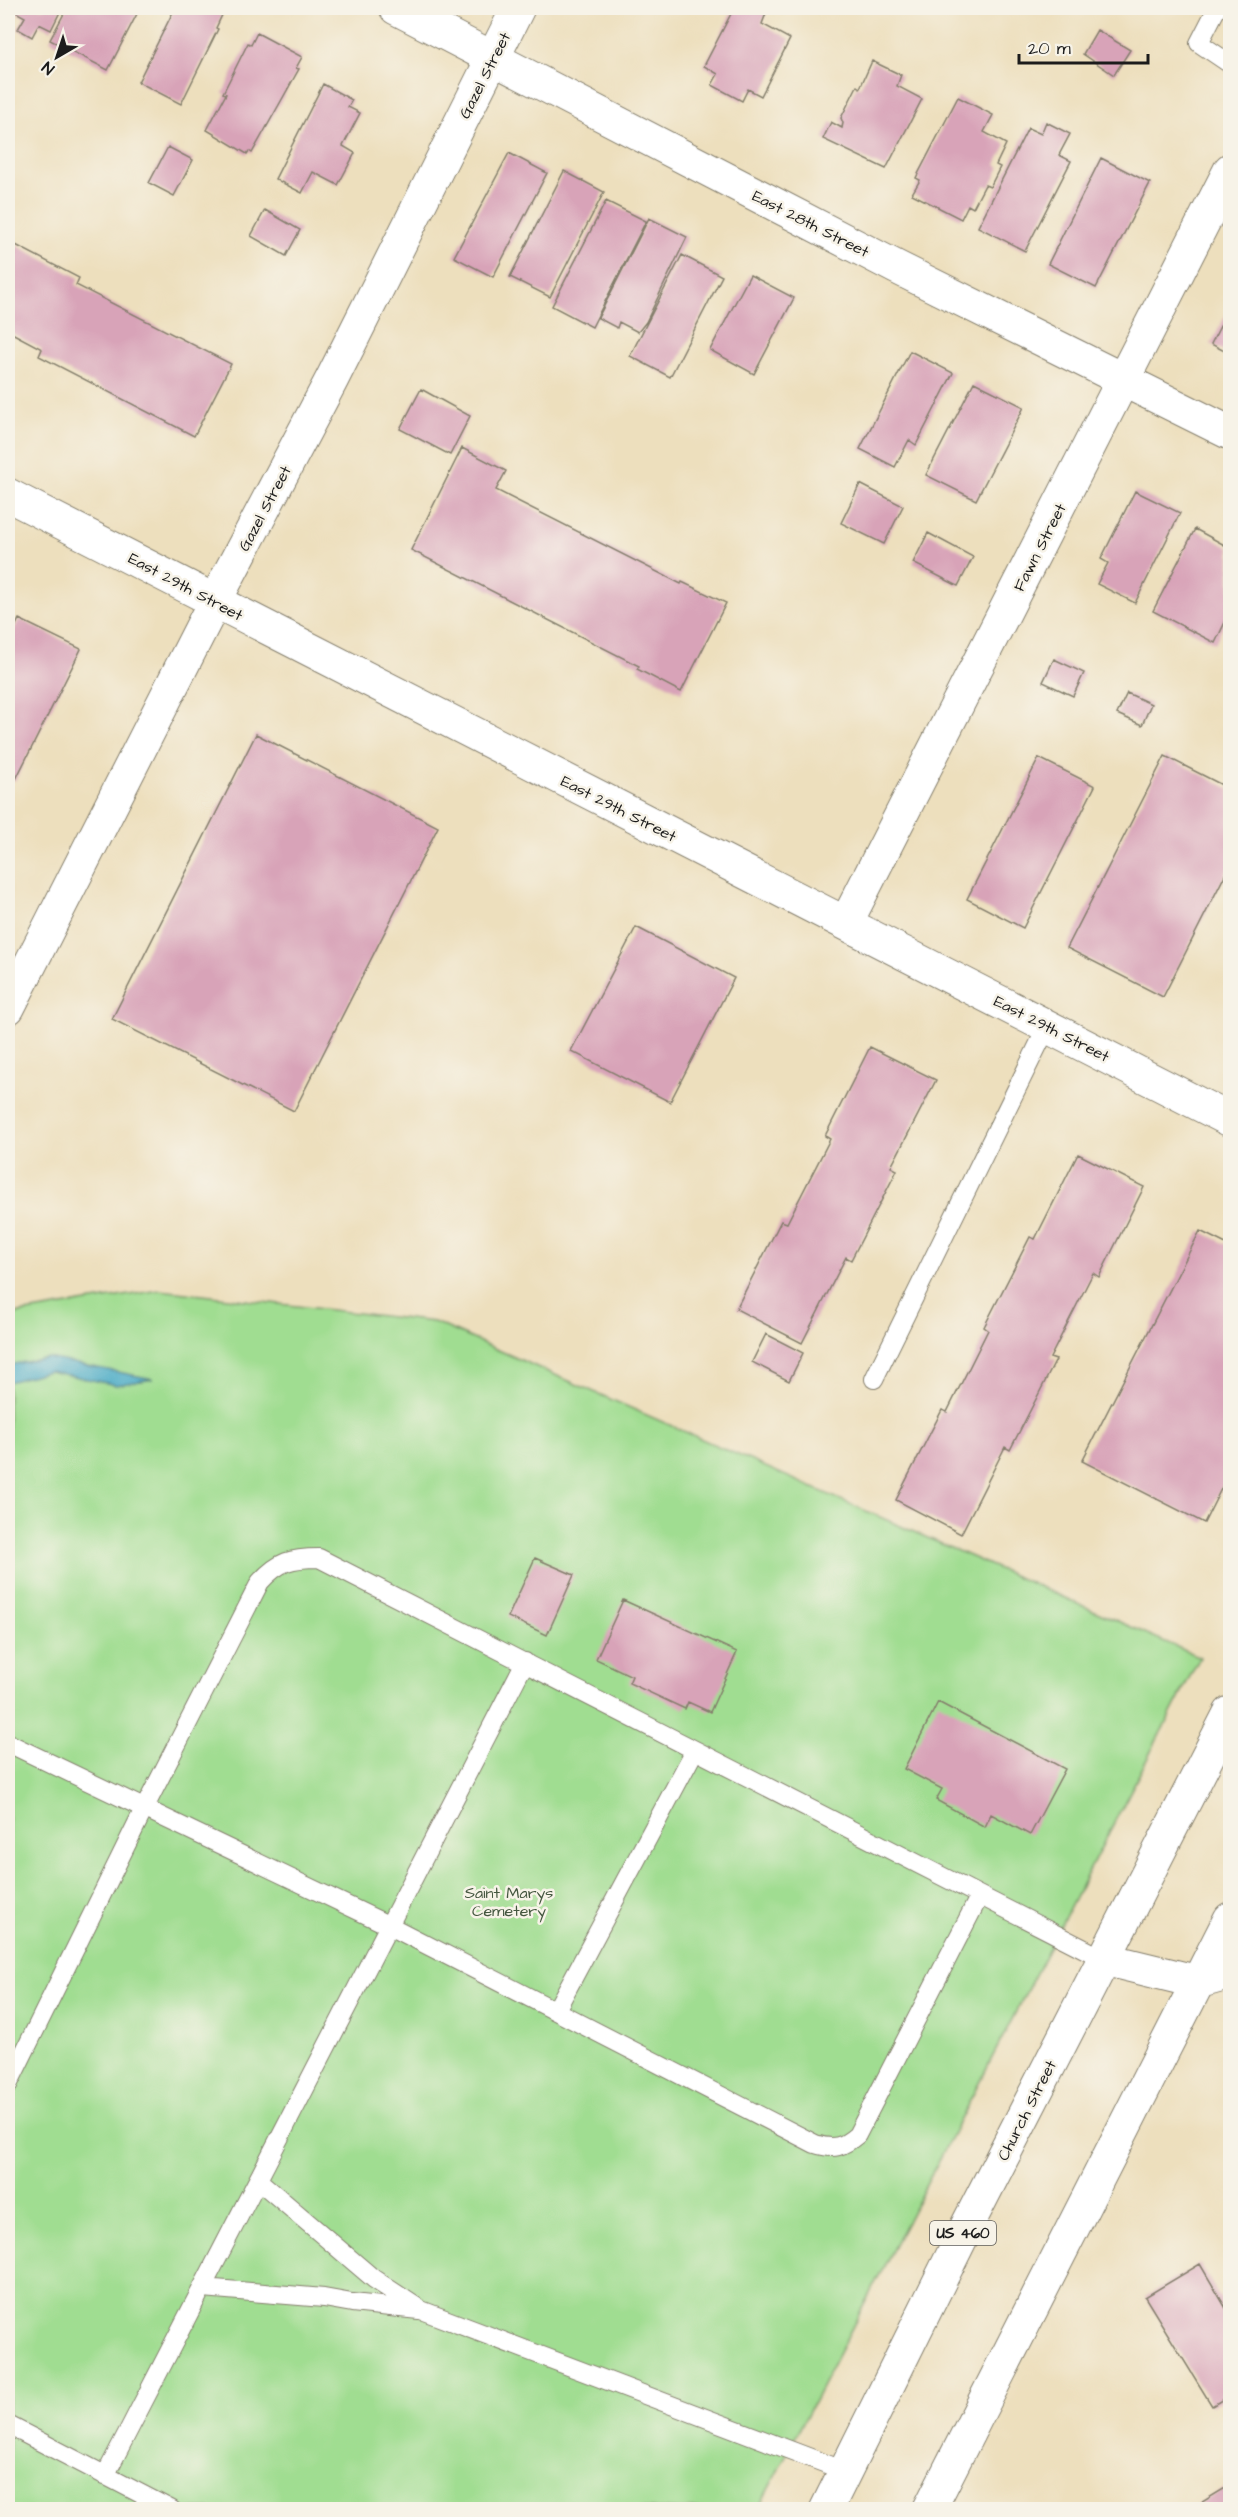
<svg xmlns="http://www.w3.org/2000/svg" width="1238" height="2517" viewBox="0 0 1238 2517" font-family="'Architects Daughter',sans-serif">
  <rect width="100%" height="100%" fill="#f7f3e8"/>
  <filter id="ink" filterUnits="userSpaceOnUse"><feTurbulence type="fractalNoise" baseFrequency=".0167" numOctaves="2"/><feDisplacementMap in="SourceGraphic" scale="12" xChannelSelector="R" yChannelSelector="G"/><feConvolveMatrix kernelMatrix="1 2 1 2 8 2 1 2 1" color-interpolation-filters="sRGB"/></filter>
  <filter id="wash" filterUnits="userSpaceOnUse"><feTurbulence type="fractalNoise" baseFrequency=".008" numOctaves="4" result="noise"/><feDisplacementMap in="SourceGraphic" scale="24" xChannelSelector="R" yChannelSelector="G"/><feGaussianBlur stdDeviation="1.35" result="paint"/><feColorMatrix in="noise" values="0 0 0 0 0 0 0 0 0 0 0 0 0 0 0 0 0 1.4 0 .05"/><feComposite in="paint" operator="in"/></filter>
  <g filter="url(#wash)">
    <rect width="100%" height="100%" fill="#eddfbd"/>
    <path fill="#a0dd91" stroke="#5e7c56" stroke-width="1.5" d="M160,1290l274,32 766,335 -442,852 -750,1v-1195z"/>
    <path fill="#47aac6" stroke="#326371" stroke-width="1.5" d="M48,1358l105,21 -37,6 -67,-14 -41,11v-17z"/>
    <g id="blocks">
      <path fill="#d8a3b8" d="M13,8h49l-11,22 -12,-6 -7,13 -14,-8 7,-12 -13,-7z
        M67,8h73l-32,62 -58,-30z
        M175,8h33l14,7 -6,13 2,1 -37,75 -43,-22z
        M734,8h34l-6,16 28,15 -29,57 -13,-7 -6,12 -30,-16 6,-11 -14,-8z
        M1097,30l33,20 -16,25 -31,-21z
        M257,33l45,24 -6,11 3,1 -47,84 -3,-2 -2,3 -40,-24 19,-36 -3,-1 25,-50 3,2z
        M872,61l29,14 -4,11 25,13 -36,70 -63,-30 8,-17 11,6 1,-5 -2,-5 16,-32 3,2z
        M323,84l29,16 -4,7 12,6 -17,33 12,7 -17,32 -25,-13 -11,21 -27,-14z
        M958,97l35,18 -9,17 22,12 -10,21 4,2 -10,20 -5,-2 -12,23 -5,-3 -7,14 -49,-25 8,-14 -4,-2z
        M1046,122l24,12 -11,21 12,6 -46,90 -47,-24 50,-99 13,6z
        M168,147l25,13 -19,36 -25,-13z
        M509,153l38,20 -54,104 -39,-20z
        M1101,158l49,25 -54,105 -48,-24z
        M564,171l40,21 -54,105 -40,-20z
        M606,201l40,20 -54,106 -40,-21z
        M265,210l35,20 -14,26 -35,-20z
        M649,218l38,19 -41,85 -8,10 -19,-10 -2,6 -19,-10z
        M8,241l71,37 -3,7 155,79 -37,72 -155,-80 3,-7 -34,-18z
        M682,255l40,21 -52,101 -40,-21z
        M750,275l44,23 -40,76 -44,-24z
        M1230,307v47l-19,-10z
        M910,351l43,22 -37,72 -7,-5 -14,27 -35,-18z
        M974,382l50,25 -48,93 -50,-25z
        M421,389l49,27 -20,39 -50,-26z
        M462,448l44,23 -10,19 185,94 1,-2 44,21 -45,89 -44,-23 2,-3 -228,-116z
        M860,484l43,22 -19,38 -43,-21z
        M1135,491l45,22 -45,90 -38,-19 11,-21 -7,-4z
        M1195,529l35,19v64l-15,31 -62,-32z
        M928,533l45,24 -15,29 -45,-23z
        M19,619l62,30 -66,132 -7,-4v-135z
        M1054,659l30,14 -11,23 -30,-14z
        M1127,693l24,11 -9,21 -25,-11z
        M256,734l182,93 -144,284 -182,-92z
        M1165,756l65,33v76l-67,132 -96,-49z
        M1039,758l56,28 -72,142 -56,-29z
        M636,927l98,51 -64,124 -99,-51z
        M870,1047l66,33 -45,87 6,3 -46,90 -5,-3 -44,86 -66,-34 45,-88 6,2 43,-84 -5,-3z
        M1078,1154l66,33 -45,90 -6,-4 -43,85 6,2 -46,90 -5,-3 -44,87 -65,-34 46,-90 5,2 41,-82 -4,-3 46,-90 5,2z
        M1200,1231l30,15v225l-26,52 -122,-62z
        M766,1334l37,19 -14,28 -37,-19z
        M535,1558l39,17 -27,60 -39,-18z
        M623,1600l114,52 -27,60 -22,-10 -3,7 -56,-26 3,-7 -36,-17z
        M938,1702l127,67 -35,66 -39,-21 -6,13 -49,-27 6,-11 -38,-20z
        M1200,2264l30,51v80l-18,11 -67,-109z
        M1230,2485v25h-41z"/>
    </g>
  </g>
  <g filter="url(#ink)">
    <use href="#blocks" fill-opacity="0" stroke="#847e6c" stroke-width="1.5"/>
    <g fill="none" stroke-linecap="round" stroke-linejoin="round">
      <defs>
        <path id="lane" d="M1217,8l-18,35 31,21
          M874,1379l174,-354
          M8,1743l380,182 427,219c19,6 28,3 42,-9l122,-238
          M556,2010l139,-260
          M8,2085l136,-276 116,-227c19,-21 31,-24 59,-24l785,401
          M258,2180l116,99 47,31 424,161
          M203,2288l121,10 28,5 67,7
          M8,2425l164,85
          M105,2476l420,-814"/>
        <path id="street" d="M396,8l500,259 334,166
          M8,495l1222,625
          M846,923l384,-753
          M8,1008l207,-407 117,-222 186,-371"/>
        <path id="secondary" d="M1104,1959l126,-246
          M1198,1982l32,-63"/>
        <path id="primary" d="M826,2510l142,-286 136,-265 94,23 32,-9
          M929,2510l269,-528"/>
      </defs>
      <use href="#lane" stroke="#847e6c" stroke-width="20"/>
      <use href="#street" stroke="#847e6c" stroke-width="35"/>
      <use href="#secondary" stroke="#847e6c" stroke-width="35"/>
      <use href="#primary" stroke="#847e6c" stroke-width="35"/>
      <use href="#lane" stroke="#fff" stroke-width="18"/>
      <use href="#street" stroke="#fff" stroke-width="33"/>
      <use href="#secondary" stroke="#fff" stroke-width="33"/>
      <use href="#primary" stroke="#fff" stroke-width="33"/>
    </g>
  </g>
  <g text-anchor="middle" stroke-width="5" stroke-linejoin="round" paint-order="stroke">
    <rect fill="#f7f3e8" stroke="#5e5c59" stroke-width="1.5" x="930" y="2221" width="66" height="24" rx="4.5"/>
    <g font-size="15" font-weight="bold" fill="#1c1c1c">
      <text x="963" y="2238">US 460</text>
    </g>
    <g font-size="16" fill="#1c1c1c" stroke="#f7f3e8">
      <text transform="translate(484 75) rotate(-63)" y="6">Gazel Street</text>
      <text transform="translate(811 223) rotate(27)" y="6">East 28th Street</text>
      <text transform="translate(264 508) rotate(-62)" y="6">Gazel Street</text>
      <text transform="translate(1039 547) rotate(-63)" y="6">Fawn Street</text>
      <text transform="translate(186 586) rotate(28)" y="6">East 29th Street</text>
      <text transform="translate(619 808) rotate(27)" y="6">East 29th Street</text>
      <text transform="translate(1052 1028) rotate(27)" y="6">East 29th Street</text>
      <text transform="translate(1026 2110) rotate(-63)" y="6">Church Street</text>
    </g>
    <g font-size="16" fill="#44563f" stroke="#f7f3e8">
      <text x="509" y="1898">Saint Marys<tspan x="509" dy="18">Cemetery</tspan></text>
    </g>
  </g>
  <rect width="1238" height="2517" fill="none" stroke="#f7f3e8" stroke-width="30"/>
  <g transform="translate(57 57) rotate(219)" stroke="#f7f3e8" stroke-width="4.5" paint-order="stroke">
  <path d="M0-4.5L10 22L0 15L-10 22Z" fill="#1c1c1c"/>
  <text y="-9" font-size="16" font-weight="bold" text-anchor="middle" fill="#1c1c1c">N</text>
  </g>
  <path d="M1019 54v9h129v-9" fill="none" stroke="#1c1c1c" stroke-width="3"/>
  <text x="1028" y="54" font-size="18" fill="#1c1c1c" stroke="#f7f3e8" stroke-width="4.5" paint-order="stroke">20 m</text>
</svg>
